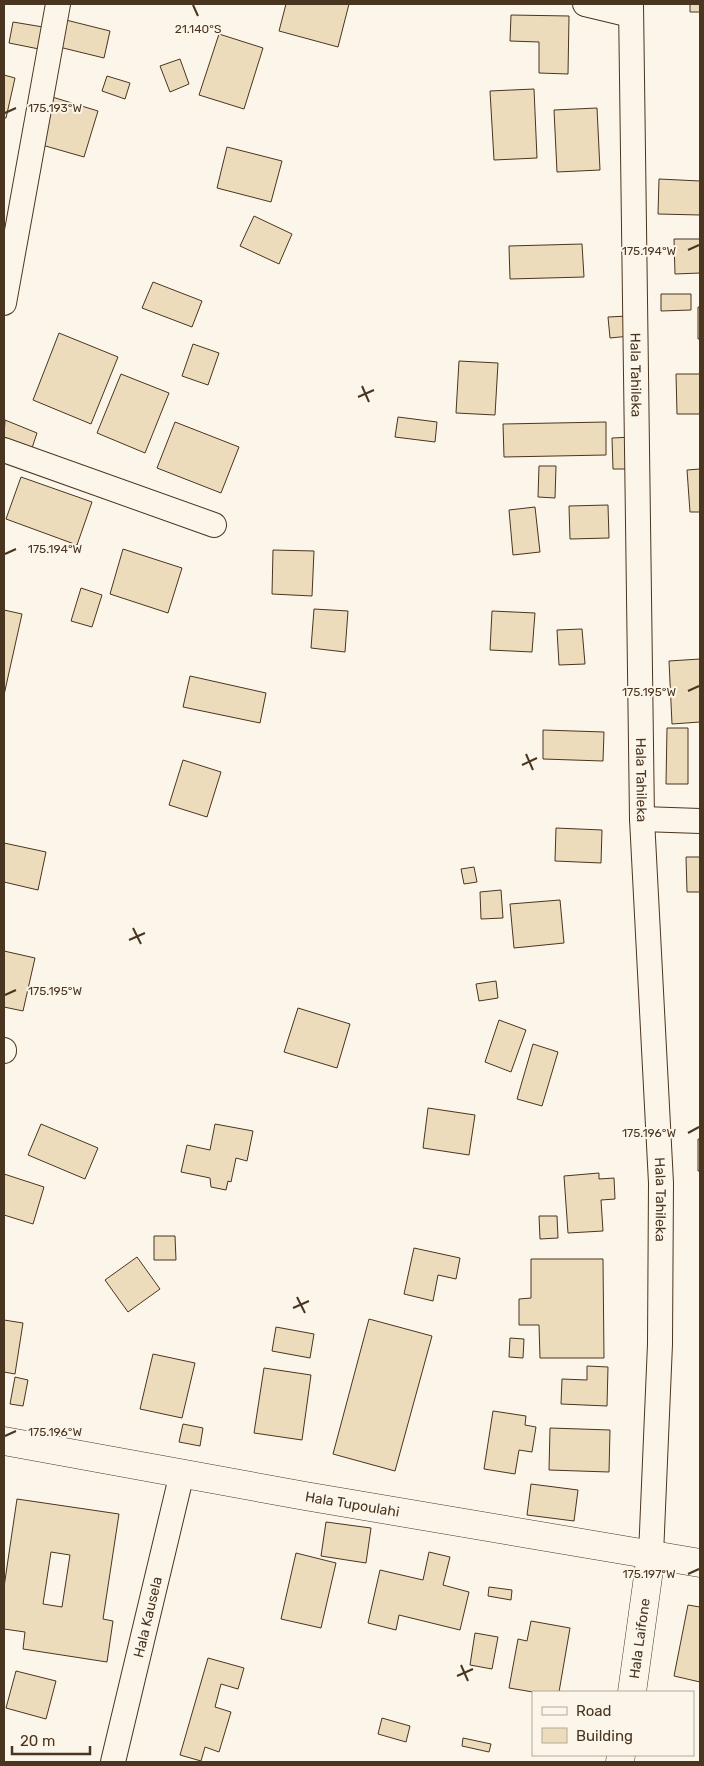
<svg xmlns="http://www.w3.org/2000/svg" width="704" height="1766" viewBox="0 0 704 1766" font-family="Rubik,sans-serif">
  <rect width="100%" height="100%" fill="#fbf6e9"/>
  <path fill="#ecdcbc" stroke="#4a3520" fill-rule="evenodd" d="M286,4h63l-11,43 -59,-16z
    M690,4h10v8h-10z
    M511,15l58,1 -1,58 -29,-1v-31l-29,-1z
    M66,20l44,11 -6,27 -45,-11z
    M13,22l30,5 -4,22 -30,-6z
    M219,34l44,14 -19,61 -45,-14z
    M180,59l9,25 -19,8 -10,-26z
    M4,75l11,3 -9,40h-2z
    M107,76l23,7 -5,16 -23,-8z
    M534,89l3,69 -43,2 -4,-69z
    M49,96l49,15 -14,46 -49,-14z
    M597,108l3,62 -43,2 -3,-62z
    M227,147l55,14 -11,41 -54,-14z
    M659,179l41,2v34l-42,-1z
    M254,216l38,18 -13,30 -39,-18z
    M674,239h26v34l-25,1z
    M582,244l2,33 -74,2 -1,-33z
    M153,282l49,19 -10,26 -50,-19z
    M661,294h30v16l-30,1z
    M698,307h2v32h-2z
    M628,316l2,20 -20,2 -2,-21z
    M59,333l59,24 -27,67 -58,-24z
    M193,344l26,9 -11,32 -26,-9z
    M459,361l39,2 -3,52 -39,-2z
    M121,374l48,19 -24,60 -48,-20z
    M676,374h24v40h-23z
    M398,417l39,5 -2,20 -40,-5z
    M5,420l32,13 -5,15 -28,-11z
    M175,422l64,25 -18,46 -64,-25z
    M606,422v33l-102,2 -1,-33z
    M633,437l1,32h-21l-1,-31z
    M539,466h17l-1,32 -17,-1z
    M700,469v43h-10l-3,-42z
    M21,477l71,25 -15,43 -71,-26z
    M608,505l1,33 -39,1 -1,-33z
    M535,507l5,45 -27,3 -4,-45z
    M123,549l59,19 -14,45 -58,-19z
    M273,550l41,1 -2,45 -40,-2z
    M81,588l21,7 -10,32 -21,-6z
    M314,609l34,2 -3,41 -34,-4z
    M4,610l18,4 -18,81z
    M492,611l43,2 -3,39 -42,-2z
    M582,629l3,35 -26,1 -2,-35z
    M700,659v63l-28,2 -3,-63z
    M190,676l76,17 -6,30 -77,-16z
    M667,728h21v56h-22z
    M543,730l61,2 -1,29 -60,-2z
    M183,760l38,12 -14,45 -38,-12z
    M556,828l46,2 -1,33 -46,-2z
    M4,843l42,9 -8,38 -34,-8z
    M686,857h14v35h-13z
    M474,867l3,15 -13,2 -3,-15z
    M501,890l2,28 -22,1 -1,-27z
    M560,900l4,43 -50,5 -4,-44z
    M4,951l31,7 -12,53 -19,-4z
    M496,981l2,17 -19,3 -3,-17z
    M298,1008l52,16 -13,44 -53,-16z
    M499,1020l27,10 -15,42 -26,-10z
    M533,1044l25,8 -16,54 -25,-7z
    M428,1108l47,7 -6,40 -46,-7z
    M41,1124l57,24 -13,31 -57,-24z
    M215,1124l38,7 -6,30 -11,-3 -5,24 -3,-1 -2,9 -15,-3 -1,-9 -29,-6 6,-27 23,5z
    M698,1139h2v32h-2z
    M599,1173v6l15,-1 1,21 -14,1 2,31 -35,2 -4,-57z
    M4,1174l40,13 -11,37 -29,-9z
    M539,1216h18l1,22 -18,1z
    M154,1236h21l1,24h-22z
    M414,1248l46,10 -4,21 -18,-4 -5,26 -29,-7z
    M137,1257l23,32 -32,23 -23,-32z
    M531,1259h72l1,99h-64l-1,-33h-20v-26l12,-1z
    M369,1319l63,17 -37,135 -62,-17z
    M4,1320l19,3 -8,51 -11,-2z
    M276,1327l38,7 -4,24 -38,-7z
    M510,1338l14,1 -1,19 -14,-1z
    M153,1354l42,9 -13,55 -42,-9z
    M587,1366l21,1 -1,39 -46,-2 1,-25 25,1z
    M264,1368l47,7 -9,65 -48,-7z
    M15,1377l13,3 -5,26 -13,-2z
    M493,1411l33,5 -1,9 11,2 -4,25 -13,-2 -4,24 -31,-5z
    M183,1424l20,4 -3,18 -21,-4z
    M550,1428l60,2 -1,42 -60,-2z
    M531,1484l47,6 -4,31 -47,-6z
    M17,1499l102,15 -16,105 10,2 -6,41 -84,-13 2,-17 -21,-3v-42zM51,1552l19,3 -8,52 -19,-3z
    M326,1522l45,6 -5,35 -45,-7z
    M429,1552l21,5 -7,28 26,7 -9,38 -61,-15 -3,15 -28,-7 12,-53 43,10z
    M296,1553l40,10 -15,65 -40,-9z
    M489,1587l23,3 -1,10 -23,-4z
    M688,1605l12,2v75l-26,-6z
    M531,1621l39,7 -11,64h-26l-24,-4 9,-49 9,2z
    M475,1633l23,4 -6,32 -22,-4z
    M208,1658l36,10 -6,21 -17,-5 -6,23 16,5 -12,40 -14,-5 -4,14 -21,-6z
    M16,1671l40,10 -10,38 -40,-11z
    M382,1718l28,8 -4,16 -28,-8z
    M463,1738l28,6 -2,8 -27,-6z"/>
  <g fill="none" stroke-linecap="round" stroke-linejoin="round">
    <defs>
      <g id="minor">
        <path d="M585,4l46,11"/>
        <path id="s1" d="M631,4l11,815 19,364 -1,161 -9,211"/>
        <path d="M4,303l54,-299"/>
        <path d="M4,450l210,75"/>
        <path d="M642,819l58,2"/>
        <path d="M4,1051v-1"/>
        <path id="s2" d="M113,1762l69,-289"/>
      </g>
      <g id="tertiary">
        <path id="s3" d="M632,1692l19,-137"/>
        <path d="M620,1762l1,-7"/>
      </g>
      <g id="secondary">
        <path id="s4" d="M4,1441l301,55 395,67"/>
      </g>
    </defs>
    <use href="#minor" stroke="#4a3520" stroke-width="26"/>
    <use href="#tertiary" stroke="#4a3520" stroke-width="29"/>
    <use href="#secondary" stroke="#4a3520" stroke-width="29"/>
    <use href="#minor" stroke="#fbf6e9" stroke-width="24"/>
    <use href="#tertiary" stroke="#fbf6e9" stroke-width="28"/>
    <use href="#secondary" stroke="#fbf6e9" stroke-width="28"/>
  </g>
  <path fill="none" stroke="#4a3520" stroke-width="2" d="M193,5l5,11M5,113l11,-5M688,250l11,-5M362,386l7,16M358,397l16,-7M5,554l11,-5M688,691l11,-5M526,754l7,16M522,765l15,-7M133,928l8,16M129,940l16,-7M5,995l11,-5M688,1133l11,-6M297,1297l8,16M293,1308l16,-7M5,1436l11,-5M688,1574l11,-5M461,1665l7,16M457,1676l16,-7"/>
  <g text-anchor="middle" stroke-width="4" stroke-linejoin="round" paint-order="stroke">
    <g font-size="14" fill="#4a3520" stroke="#fbf6e9">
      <text dy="5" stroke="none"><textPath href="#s1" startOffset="371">Hala Tahileka</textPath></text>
      <text dy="5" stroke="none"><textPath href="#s1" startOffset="776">Hala Tahileka</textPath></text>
      <text dy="5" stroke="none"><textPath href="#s1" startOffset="1196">Hala Tahileka</textPath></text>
      <text dy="5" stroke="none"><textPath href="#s4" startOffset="354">Hala Tupoulahi</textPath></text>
      <text dy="5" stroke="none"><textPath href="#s2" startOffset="149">Hala Kausela</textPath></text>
      <text dy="5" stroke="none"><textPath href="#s3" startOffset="54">Hala Laifone</textPath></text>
    </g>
  </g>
  <g font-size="12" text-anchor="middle" fill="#4a3520" stroke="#fbf6e9" stroke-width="4" stroke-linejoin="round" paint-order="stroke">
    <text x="198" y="33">21.140°S</text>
    <text x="55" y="112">175.193°W</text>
    <text x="649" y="255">175.194°W</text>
    <text x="55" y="553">175.194°W</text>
    <text x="649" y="696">175.195°W</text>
    <text x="55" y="995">175.195°W</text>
    <text x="649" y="1137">175.196°W</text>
    <text x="55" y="1436">175.196°W</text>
    <text x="649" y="1578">175.197°W</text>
  </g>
  <rect width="704" height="1766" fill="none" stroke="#4a3520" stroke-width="10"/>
  <rect x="532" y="1691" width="162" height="65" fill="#fbf6e9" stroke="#b4a999"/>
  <rect x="542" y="1707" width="25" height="8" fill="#fbf6e9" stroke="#b4a999"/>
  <text x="576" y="1716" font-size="15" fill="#4a3520">Road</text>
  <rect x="542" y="1728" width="25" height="15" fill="#ecdcbc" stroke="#b4a999"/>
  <text x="576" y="1741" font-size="15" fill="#4a3520">Building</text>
  <path d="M12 1746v8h78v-8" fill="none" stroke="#4a3520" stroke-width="2.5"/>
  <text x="20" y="1746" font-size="15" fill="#4a3520" stroke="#fbf6e9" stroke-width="4" paint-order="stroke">20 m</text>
</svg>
